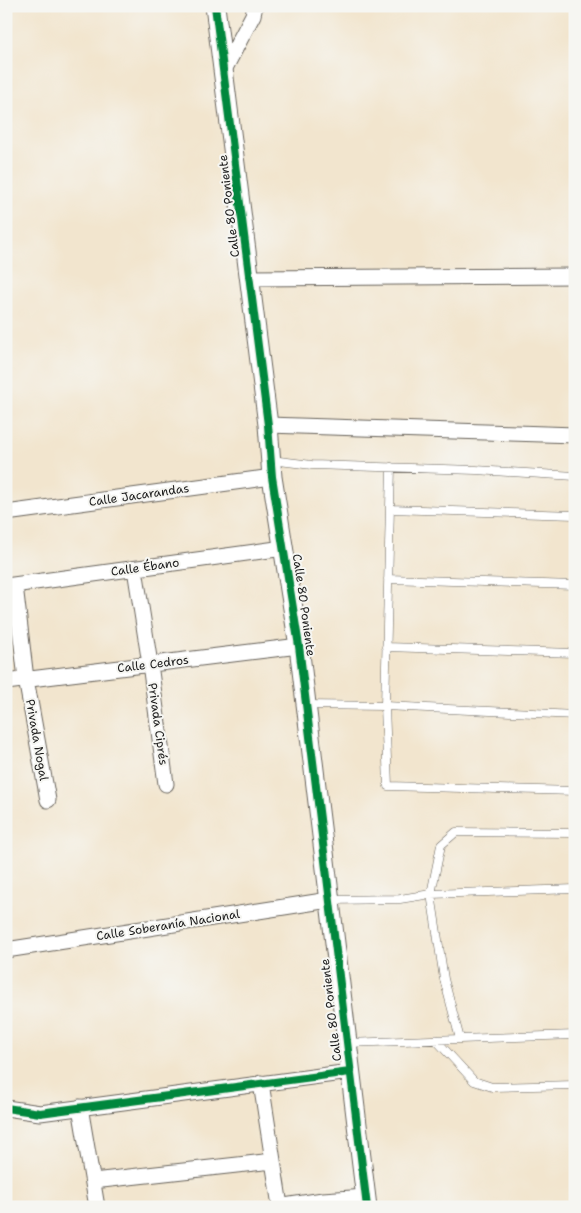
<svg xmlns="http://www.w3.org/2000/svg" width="581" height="1213" viewBox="0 0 581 1213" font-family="'Shantell Sans',sans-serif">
  <rect width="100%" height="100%" fill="#f6f6f2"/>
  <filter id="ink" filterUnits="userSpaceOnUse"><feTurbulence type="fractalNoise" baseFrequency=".02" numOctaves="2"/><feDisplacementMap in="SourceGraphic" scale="10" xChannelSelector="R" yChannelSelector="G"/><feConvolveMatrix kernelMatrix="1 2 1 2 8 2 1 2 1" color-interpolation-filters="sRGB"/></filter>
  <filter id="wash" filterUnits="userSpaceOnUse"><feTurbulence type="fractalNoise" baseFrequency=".0096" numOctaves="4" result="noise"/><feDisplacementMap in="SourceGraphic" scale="20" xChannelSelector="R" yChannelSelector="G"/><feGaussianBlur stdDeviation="1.12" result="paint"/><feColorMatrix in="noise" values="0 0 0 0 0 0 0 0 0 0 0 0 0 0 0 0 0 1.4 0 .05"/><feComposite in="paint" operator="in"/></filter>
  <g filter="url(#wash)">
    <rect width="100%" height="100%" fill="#f2e5ce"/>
  </g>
  <g filter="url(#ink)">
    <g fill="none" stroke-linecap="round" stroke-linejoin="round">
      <defs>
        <path id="service" d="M271,460l41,5 164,5 99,6
          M391,467l-6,239 3,80 187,5
          M390,509l185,6
          M388,579l187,6
          M386,647l189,6
          M306,705l79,1 190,9
          M330,900l70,-1 31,-5 144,-5
          M460,1039l-16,-60 -13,-85 10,-49 15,-13 119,1
          M436,1040l38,41 18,6 83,-2
          M347,1043l228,-8"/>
        <path id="minor" d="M224,70l29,-55 2,-9
          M250,278l325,-2
          M268,425l307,10
          M6,513l266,-36
          M135,569l15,95 16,120
          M15,585l11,94 22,121
          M6,586l278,-38
          M6,682l293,-36
          M6,950l323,-50
          M261,1083l19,123
          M80,1107l17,100
          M6,1108l34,5 310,-41
          M93,1181l180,-20
          M278,1207l45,-7 43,-3"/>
        <path id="tertiary" d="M215,6l53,419 4,52 27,169 68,561"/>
      </defs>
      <use href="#service" stroke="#67625a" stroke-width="9"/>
      <use href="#minor" stroke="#67625a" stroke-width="17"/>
      <use href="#tertiary" stroke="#67625a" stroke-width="21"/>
      <use href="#service" stroke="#fff" stroke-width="8"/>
      <use href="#minor" stroke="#fff" stroke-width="15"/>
      <use href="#tertiary" stroke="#fff" stroke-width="19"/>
      <defs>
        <path id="cycleway" d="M215,6l53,419 4,52 27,169 68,561
          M6,1108l34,5 310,-41"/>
      </defs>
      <use href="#cycleway" stroke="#f6f6f2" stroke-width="11"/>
      <use href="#cycleway" stroke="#00873e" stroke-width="8"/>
    </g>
  </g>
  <g text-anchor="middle" stroke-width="4" stroke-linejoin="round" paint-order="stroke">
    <g font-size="12" fill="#1c1c1c" stroke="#f6f6f2">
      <text transform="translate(229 206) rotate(-97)" y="4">Calle 80 Poniente</text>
      <text transform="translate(139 495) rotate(-8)" y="4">Calle Jacarandas</text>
      <text transform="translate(145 567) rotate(-8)" y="4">Calle Ébano</text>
      <text transform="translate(304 605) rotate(82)" y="4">Calle 80 Poniente</text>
      <text transform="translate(153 664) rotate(-7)" y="4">Calle Cedros</text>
      <text transform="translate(158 724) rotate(82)" y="4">Privada Ciprés</text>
      <text transform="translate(37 740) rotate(80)" y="4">Privada Nogal</text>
      <text transform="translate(168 925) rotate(-9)" y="4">Calle Soberanía Nacional</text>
      <text transform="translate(331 1010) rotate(-97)" y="4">Calle 80 Poniente</text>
    </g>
  </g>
  <rect width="581" height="1213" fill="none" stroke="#f6f6f2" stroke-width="25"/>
</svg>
